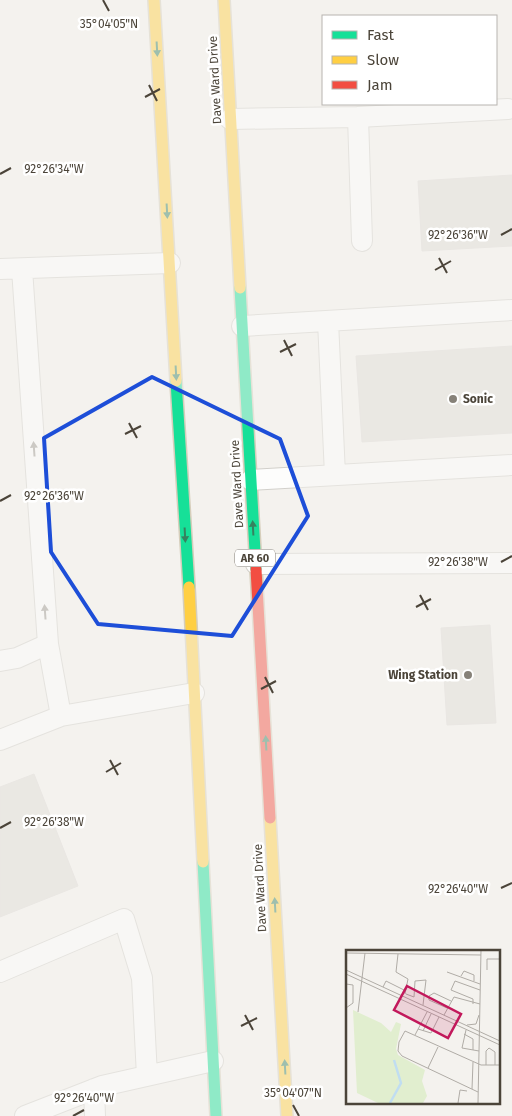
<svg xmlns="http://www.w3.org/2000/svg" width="512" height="1116" viewBox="0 0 512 1116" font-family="'Fira Sans',sans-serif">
  <rect width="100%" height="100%" fill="#f4f2ee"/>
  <path fill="#dedbd6" stroke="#dcd9d4" d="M512,175v71l-90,5 -4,-70z
    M512,346v87l-150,9 -6,-86z
    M490,625l6,98 -49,2 -6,-97z
    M34,774l44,112 -78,31v-130z"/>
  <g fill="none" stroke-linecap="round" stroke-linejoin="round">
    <defs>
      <path id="lane" d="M230,119l128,-2
        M362,241l-4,-124 150,-8
        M0,269l170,-6
        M328,321l7,154
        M242,326l270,-16
        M251,480l261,-15
        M256,564l256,-1
        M48,644l13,72
        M0,661l17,-3 31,-14 -26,-375
        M0,740l61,-24 133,-23
        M0,972l124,-53 18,59 5,98
        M94,1089l1,27
        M25,1116l77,-30 111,-25"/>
      <path id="fast" d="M240,288l16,281
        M176,381l13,206
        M203,862l13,254"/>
      <path id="slow" d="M154,0l22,381
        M224,0l16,288
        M189,587l14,275
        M270,818l17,298"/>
      <path id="jam" d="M256,569l14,249"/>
    </defs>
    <use href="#lane" stroke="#d2d0cb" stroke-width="22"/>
    <use href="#fast" stroke="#d6cebb" stroke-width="14"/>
    <use href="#slow" stroke="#d6cebb" stroke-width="14"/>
    <use href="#jam" stroke="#d6cebb" stroke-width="14"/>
    <use href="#lane" stroke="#fdfdfc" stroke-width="20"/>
    <use href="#fast" stroke="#16e098" stroke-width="11"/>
    <use href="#slow" stroke="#ffcf43" stroke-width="11"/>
    <use href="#jam" stroke="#f24e42" stroke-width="11"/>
  </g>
  <defs><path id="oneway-solid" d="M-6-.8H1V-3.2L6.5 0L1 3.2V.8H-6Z" transform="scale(1.25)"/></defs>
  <g fill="#36825f">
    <use href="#oneway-solid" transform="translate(157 49) rotate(87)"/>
    <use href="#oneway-solid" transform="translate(167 211) rotate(87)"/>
    <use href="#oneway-solid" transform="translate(176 373) rotate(87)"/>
    <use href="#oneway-solid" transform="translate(253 528) rotate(-93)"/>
    <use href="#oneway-solid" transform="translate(185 535) rotate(87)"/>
    <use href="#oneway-solid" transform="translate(266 743) rotate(-93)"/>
    <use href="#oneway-solid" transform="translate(275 905) rotate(-93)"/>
    <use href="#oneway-solid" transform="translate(285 1067) rotate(-93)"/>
  </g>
  <g fill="#9b9791">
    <use href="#oneway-solid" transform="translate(34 449) rotate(-94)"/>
    <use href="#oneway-solid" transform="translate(45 612) rotate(-94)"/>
  </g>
  <path d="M0 0H512V1116H0ZM152,377l128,62 28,77 -76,120 -134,-12 -47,-72 -7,-114z" fill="#f4f2ee" fill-opacity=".55" fill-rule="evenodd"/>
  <path fill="none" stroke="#1d4ed8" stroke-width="4" stroke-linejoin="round" d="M152,377l128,62 28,77 -76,120 -134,-12 -47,-72 -7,-114z"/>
  <path fill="none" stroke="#4b4439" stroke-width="2" d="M103,0l6,11M149,85l8,16M145,97l15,-8M0,174l11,-6M501,235l11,-6M439,258l8,15M435,270l16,-9M284,340l8,16M280,352l16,-8M129,423l8,15M125,434l16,-8M0,501l11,-6M501,562l11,-6M420,595l8,15M416,607l15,-8M265,677l8,16M261,689l15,-8M110,760l8,15M106,772l15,-9M0,828l11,-6M501,888l11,-5M245,1015l8,15M241,1026l16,-8M293,1105l6,11M73,1116l11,-6"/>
  <g fill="#868178" stroke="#fff" stroke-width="2">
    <circle cx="453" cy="399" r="5"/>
    <circle cx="468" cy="675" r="5"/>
  </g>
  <g text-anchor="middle" stroke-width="5" stroke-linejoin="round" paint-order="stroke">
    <rect fill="#fff" stroke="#817c74" stroke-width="1" x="235" y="549.5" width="40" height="17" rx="4"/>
    <g font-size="11" font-weight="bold" fill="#4b4439">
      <text x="255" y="562">AR 60</text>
    </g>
    <g font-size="12" fill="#4b4439" stroke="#fff">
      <text transform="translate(215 80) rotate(-93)" y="4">Dave Ward Drive</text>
      <text transform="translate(237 484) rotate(-93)" y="4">Dave Ward Drive</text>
      <text transform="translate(260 888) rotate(-93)" y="4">Dave Ward Drive</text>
    </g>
    <g font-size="12" font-weight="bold" fill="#4b4439" stroke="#fff" text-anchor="start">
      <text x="463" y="403">Sonic</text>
      <text x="458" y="679" text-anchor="end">Wing Station</text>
    </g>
  </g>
  <g transform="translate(346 950)">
    <rect width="154" height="154" fill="#f4f2ee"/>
    <path d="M7,60l28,13 10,9 5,-10 5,2 -5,25 2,6 27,15 -3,11 5,15 -4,7h-45l-21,-10z" fill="#e1eecf"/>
    <path fill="none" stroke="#c0ddf1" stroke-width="2.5" d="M44,153l11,-20 -7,-23"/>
    <path fill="none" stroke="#b0aca6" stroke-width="1" d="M0,3l135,2M52,4l-2,18 12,7 -3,15M0,20l154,71M141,20v-11h13M101,22l33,12M0,24l154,71M115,26l3,-5 10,4v6M0,34l7,1v18l-7,5M37,37l3,-6 20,10M60,44l8,3 1,-16 11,-1 -3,25M127,54v-5l-22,-9 4,-9 25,9M101,58l-18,-8v-4l5,-3 17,8M12,62l7,-59M98,65l10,-18 26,7M121,75l9,-1 3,-9M72,79l13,4 8,-16M120,80l-4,18 17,3M77,81l8,-17M118,84l9,5v11M69,85l12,-23M140,115v-14l3,-3 6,4v13M82,118l10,-21M126,139l1,-27M132,142l-76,-36 -4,-5 1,-9 6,-11 76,34h19M112,153l2,-13 7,1M132,153l3,-153"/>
    <path fill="#c2185b" fill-opacity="0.15" stroke="#c2185b" stroke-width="2.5" d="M61,36l54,28 -13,24 -54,-28z"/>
    <rect width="154" height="154" fill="none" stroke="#4b4439" stroke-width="2.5"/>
  </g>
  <g font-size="12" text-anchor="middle" fill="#4b4439" stroke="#fff" stroke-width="5" stroke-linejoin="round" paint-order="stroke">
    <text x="109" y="28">35°04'05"N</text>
    <text x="54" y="173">92°26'34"W</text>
    <text x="458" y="239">92°26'36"W</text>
    <text x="54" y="500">92°26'36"W</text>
    <text x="458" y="566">92°26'38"W</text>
    <text x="54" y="826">92°26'38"W</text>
    <text x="458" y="893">92°26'40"W</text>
    <text x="293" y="1097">35°04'07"N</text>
    <text x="84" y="1102">92°26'40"W</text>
  </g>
  <rect x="322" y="15" width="175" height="90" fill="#ffffff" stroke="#b7b4b0"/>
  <rect x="332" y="31" width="25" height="8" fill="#16e098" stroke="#b7b4b0"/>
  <text x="367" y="40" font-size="15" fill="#4b4439">Fast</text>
  <rect x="332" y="56" width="25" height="8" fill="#ffcf43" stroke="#b7b4b0"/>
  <text x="367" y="65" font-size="15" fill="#4b4439">Slow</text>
  <rect x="332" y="81" width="25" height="8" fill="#f24e42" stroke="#b7b4b0"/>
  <text x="367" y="90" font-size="15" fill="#4b4439">Jam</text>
</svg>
